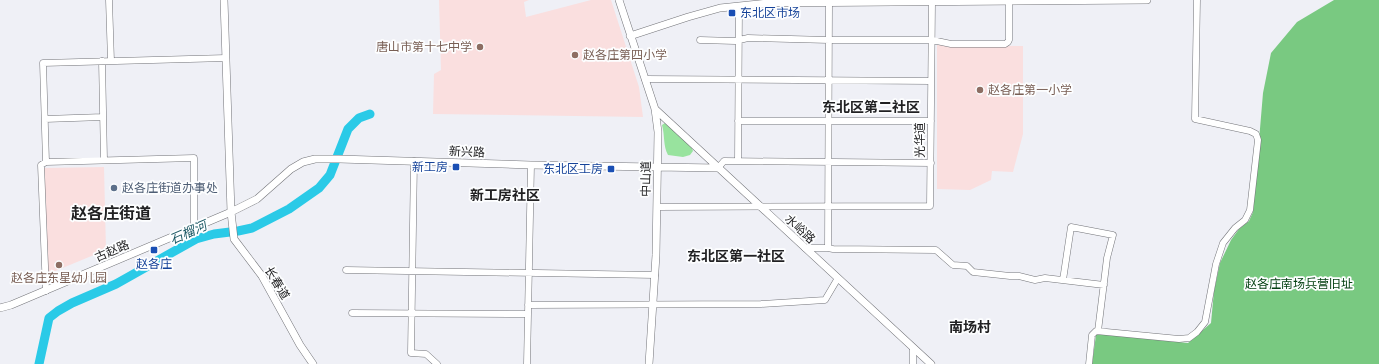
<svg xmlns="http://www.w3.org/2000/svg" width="1379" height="364" viewBox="0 0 1379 364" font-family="Montserrat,'Noto Sans SC',sans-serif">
  <rect width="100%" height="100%" fill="#eff0f6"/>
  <path fill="#fadfdf" d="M439,0h90l-5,2 2,15 65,-17h20l28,87 4,30 -210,-3 1,-40 7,-4z
    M937,45l86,1v88l-10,38 -21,-1 -1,9 -21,10 -33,-1z
    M104,167l2,83 -58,24 -5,-106z"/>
  <path fill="#98e39e" d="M665,123l26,23 2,5 -3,4 -7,2 -15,-2c-5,-9 -3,-19 -6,-30z"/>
  <path fill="#79c981" d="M1334,0h45v364h-287l4,-29 6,-1 86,9 23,-20 3,-32 6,-28 11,-23 8,-11 10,-8 4,-9 10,-119 8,-40 26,-31z"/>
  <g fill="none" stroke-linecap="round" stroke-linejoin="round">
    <path stroke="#2acae7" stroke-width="9" d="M39,364l10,-46 9,-7 14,-8 44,-19 80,-45 18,-5 24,-3 14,-3 37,-19 30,-21 11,-13 18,-46 11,-11 11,-4"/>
    <defs>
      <path id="minor" d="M109,0l2,61
        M700,40l35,1 13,-3 81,2h103l19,4h54l3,-2 1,-2v-39
        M102,61l2,99
        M645,79l286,2
        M45,119l58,-2
        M738,121h193
        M414,161l-3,192 15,1 11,10
        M738,161l1,-155
        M46,162l-3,-99 183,-5
        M718,168l6,-7 207,2
        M657,207l273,-1 2,-204
        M805,248h23l1,-245
        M828,248l5,1 103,1 17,15 14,1 6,6 37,4h9l16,4 10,-2 59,7
        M346,270l309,5
        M1063,280l8,-53 42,8 -6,23 -9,73
        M46,291l-5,-126 5,-3 148,-4v70
        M528,305l233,-1 64,-4 13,-22
        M352,313l176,1
        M527,364l4,-199
        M913,364v-16
        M1089,364l3,-29 4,-4 83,8 10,-1 8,-6 8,-10 11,-58 7,-21 12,-15 10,-8 5,-10 8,-70 -2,-6 -6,-3 -55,-12 2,-119"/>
      <path id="tertiary" d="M224,0l7,212 3,27 28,37 38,69 13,19
        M619,0l36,109 3,23 -2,123 -7,109
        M630,36l58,-19 32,-9 48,-5 379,-3
        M655,109l276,255
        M0,308l11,-3 220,-93 26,-13 34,-30 12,-7 12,-3h24l192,6 187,3"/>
    </defs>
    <use href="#minor" stroke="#737479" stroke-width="7"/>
    <use href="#tertiary" stroke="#737479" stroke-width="8"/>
    <use href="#minor" stroke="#fff" stroke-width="6"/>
    <use href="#tertiary" stroke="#fff" stroke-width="7"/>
  </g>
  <g fill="#1a4fb4" stroke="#fdfeff" stroke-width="1.5">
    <rect x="728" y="9" width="8" height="8" rx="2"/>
    <rect x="452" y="163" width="8" height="8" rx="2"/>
    <rect x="607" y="165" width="8" height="8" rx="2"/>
    <rect x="150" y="246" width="8" height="8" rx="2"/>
  </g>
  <g fill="#8d6e63" stroke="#fdfeff" stroke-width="1.5">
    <circle cx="480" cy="47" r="4"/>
    <circle cx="575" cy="55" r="4"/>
    <circle cx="980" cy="90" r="4"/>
    <circle cx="59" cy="265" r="4"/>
  </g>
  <circle fill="#5c6f8a" stroke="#fdfeff" stroke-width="1.5" cx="114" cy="188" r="4"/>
  <g text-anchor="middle" stroke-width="3.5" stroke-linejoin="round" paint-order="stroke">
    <g font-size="12" fill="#164399" stroke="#fdfeff" text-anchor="end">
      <text x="740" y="17" text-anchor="start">东北区市场</text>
      <text x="448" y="171">新工房</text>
      <text x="603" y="173">东北区工房</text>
      <text x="154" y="268" text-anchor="middle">赵各庄</text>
    </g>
    <g font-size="12" fill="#785e54" stroke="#fdfeff" text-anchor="start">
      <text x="472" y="51" text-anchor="end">唐山市第十七中学</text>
      <text x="583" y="59">赵各庄第四小学</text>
      <text x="988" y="94">赵各庄第一小学</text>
      <text x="59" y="282" text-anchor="middle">赵各庄东星幼儿园</text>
    </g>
    <g font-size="12" fill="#212123" stroke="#fdfeff">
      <text transform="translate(920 140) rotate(-90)" y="4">光华道</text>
      <text transform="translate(467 152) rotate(2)" y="4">新兴路</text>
      <text transform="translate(646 179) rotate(-89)" y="4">中山道</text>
      <text transform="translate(800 229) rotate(43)" y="4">水峪路</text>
      <text transform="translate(112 251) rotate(-23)" y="4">古赵路</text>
      <text transform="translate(277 283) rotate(59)" y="4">长春道</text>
    </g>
    <g font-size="12" fill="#4e5e75" stroke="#fdfeff" text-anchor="start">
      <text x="122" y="192">赵各庄街道办事处</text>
    </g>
    <g font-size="12" fill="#054113" stroke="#fdfeff">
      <text x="1299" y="288">赵各庄南场兵营旧址</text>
    </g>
    <g font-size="13" font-style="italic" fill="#1d5965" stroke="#fdfeff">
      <text transform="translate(188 232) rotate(-24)" y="5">石榴河</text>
    </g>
    <g font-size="14" font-weight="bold" fill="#212123" stroke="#fdfeff">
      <text x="871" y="112">东北区第二社区</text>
      <text x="505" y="200">新工房社区</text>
      <text x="736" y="261">东北区第一社区</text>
      <text x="970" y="332">南场村</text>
    </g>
    <g font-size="16" font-weight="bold" fill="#212123" stroke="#fdfeff">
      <text x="111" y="219">赵各庄街道</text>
    </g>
  </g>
</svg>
